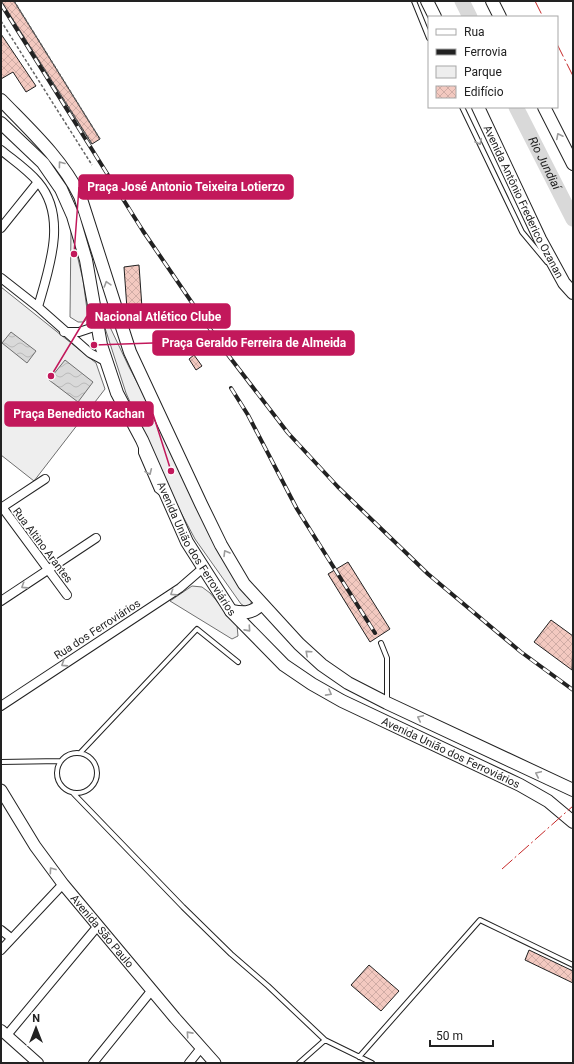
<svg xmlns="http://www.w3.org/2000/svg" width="574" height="1064" viewBox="0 0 574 1064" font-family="Roboto,sans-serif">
  <defs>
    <pattern id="water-waves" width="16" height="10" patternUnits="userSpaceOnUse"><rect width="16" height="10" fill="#d9d9d9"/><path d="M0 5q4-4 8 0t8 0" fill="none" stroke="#bababa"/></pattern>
    <pattern id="building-cross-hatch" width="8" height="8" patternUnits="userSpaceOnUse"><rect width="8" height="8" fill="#f3c9c0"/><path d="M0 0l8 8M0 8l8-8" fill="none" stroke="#d0aca5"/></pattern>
  </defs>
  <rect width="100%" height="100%" fill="#fff"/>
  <path fill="#eee" stroke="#6f6f6f" d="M71,229l12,51 5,37 -4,5h-6l-8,-5z
    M1,287l95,76 9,26 -71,92 -33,-26z
    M108,326l2,1 19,40 123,233 -2,6 -4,1 -5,-3 -46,-65 -25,-47 -44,-99 -21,-65z
    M192,586l10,1 8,6 27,32 1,11 -6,3 -62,-38z"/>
  <path fill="url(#water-waves)" stroke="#6f6f6f" d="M11,332l25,19 -9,12 -25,-20z
    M65,360l28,22 -15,20 -29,-22z"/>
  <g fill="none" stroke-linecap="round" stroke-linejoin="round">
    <g stroke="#d9d9d9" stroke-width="15">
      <path d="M462,1l8,16"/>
      <path id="s1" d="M516,107l57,112"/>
    </g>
  </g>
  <path fill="url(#building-cross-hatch)" stroke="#222" d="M1,1h13l86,138 -8,5z
    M1,34l35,52 -10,6 -13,-20 -12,7z
    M139,265l3,43 -15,1 -3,-42z
    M194,355l8,11 -6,4 -7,-11z
    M348,562l42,67 -20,13 -42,-68z
    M551,620l22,16 -1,34 -38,-28z
    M529,950l44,21v12l-48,-23z
    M369,965l30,26 -18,20 -30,-26z"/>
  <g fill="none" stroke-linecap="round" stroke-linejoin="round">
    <defs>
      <path id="service" d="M414,1l15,37
        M462,107l60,125 25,30
        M141,446v7l16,37 5,4
        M381,643l6,15v43
        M80,753l117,-124 41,33
        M57 773a20 20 0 1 1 40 0a20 20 0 1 1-40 0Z
        M1,762l60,-1
        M73,793l110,114 48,47 37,32 57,54 47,23
        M359,1057l121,-137 93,45
        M299,1063l26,-23"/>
      <path id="minor" d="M1,150c12,10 26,19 37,32 30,35 11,86 0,125
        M1,228l37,-46
        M1,278l37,29 52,46 15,8
        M64,332h15l18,-6
        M2,507l65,88
        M1,508l44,-29
        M1,601l95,-63
        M1,706l179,-118 23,-20
        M1,930l10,8
        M1,950l62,-66
        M7,1035l90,-108
        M93,1063l59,-73
        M189,1063l12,-15"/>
      <path id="tertiary" d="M1,1030l37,33"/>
      <g id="secondary">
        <path id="s2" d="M1,790l34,56 28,38 112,134 40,45"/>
      </g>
      <g id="primary">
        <path d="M427,1l8,16"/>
        <path d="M492,1l8,16"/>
        <path d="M1,100c29,30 60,58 79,96l50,156 71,152 20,41 23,39 55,60 23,21 26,18 39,20 186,87"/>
        <path id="s3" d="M478,107l62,132 24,44 9,10"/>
        <path d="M544,107l29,57"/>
        <path id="s4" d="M1,123l42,40 18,26 12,27 13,44 15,85 16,48 25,47 45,102 44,69 53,54 28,19 30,17 178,84 28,16 25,21"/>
        <path d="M231,611c13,2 21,3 30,-7"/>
      </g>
    </defs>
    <use href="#service" stroke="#222" stroke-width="6"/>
    <use href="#minor" stroke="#222" stroke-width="10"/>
    <use href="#tertiary" stroke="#222" stroke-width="12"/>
    <use href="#secondary" stroke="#222" stroke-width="13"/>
    <use href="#primary" stroke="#222" stroke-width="14"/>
    <path stroke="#646464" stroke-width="1.5" stroke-dasharray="3 2" stroke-linecap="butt" d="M1,1l91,143
      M14,1l86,138
      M1,21l91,144"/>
    <use href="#service" stroke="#fff" stroke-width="4"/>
    <use href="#minor" stroke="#fff" stroke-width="8"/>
    <use href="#tertiary" stroke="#fff" stroke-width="10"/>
    <use href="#secondary" stroke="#fff" stroke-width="11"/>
    <use href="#primary" stroke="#fff" stroke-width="12"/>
    <defs>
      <path id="rail" d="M1,4l142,227 82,120 63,82 50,54 90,87 93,78 52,38
        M231,388l17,27 49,94 78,124"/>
    </defs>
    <use href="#rail" stroke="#222" stroke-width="4"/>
    <use href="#rail" stroke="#fff" stroke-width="2.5" stroke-dasharray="8" stroke-linecap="butt"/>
    <path stroke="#c62828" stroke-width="1" stroke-dasharray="14 3 2 3" stroke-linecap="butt" d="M535,1l8,16
      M557,44l16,32
      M502,869l71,-63"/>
  </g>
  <defs><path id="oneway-chevron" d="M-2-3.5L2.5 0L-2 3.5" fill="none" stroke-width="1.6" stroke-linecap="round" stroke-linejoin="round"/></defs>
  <g stroke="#9c9c9c">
    <use href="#oneway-chevron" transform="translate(559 136) rotate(-117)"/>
    <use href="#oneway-chevron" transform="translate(479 142) rotate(64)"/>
    <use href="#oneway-chevron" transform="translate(61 164) rotate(-127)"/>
    <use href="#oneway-chevron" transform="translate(107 284) rotate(-107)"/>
    <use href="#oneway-chevron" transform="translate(149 472) rotate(66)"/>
    <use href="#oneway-chevron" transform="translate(226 553) rotate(-121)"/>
    <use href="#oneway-chevron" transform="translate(24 586) rotate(147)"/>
    <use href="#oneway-chevron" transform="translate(173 593) rotate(147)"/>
    <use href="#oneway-chevron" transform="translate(248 629) rotate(48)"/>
    <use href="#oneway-chevron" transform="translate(308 653) rotate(-138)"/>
    <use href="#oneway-chevron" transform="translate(64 664) rotate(147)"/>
    <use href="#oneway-chevron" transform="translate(329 693) rotate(29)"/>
    <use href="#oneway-chevron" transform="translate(420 718) rotate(-155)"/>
    <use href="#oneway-chevron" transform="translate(538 774) rotate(-155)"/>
    <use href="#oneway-chevron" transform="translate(52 870) rotate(-126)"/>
    <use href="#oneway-chevron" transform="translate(189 1034) rotate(-132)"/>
  </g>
  <g text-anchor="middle" stroke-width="3" stroke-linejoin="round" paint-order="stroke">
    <g font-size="11" fill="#222" stroke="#fff">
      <text dy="4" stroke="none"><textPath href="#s3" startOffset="105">Avenida Antônio Frederico Ozanan</textPath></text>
      <text transform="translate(43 545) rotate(53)" y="4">Rua Altino Arantes</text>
      <text dy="4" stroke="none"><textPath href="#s4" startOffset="477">Avenida União dos Ferroviários</textPath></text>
      <text transform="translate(97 629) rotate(-33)" y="4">Rua dos Ferroviários</text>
      <text dy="4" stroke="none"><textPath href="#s4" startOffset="813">Avenida União dos Ferroviários</textPath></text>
      <text dy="4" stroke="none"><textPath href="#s2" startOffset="174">Avenida São Paulo</textPath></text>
    </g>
    <g font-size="12" font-style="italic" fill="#222" stroke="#fff">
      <text dy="4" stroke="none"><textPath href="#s1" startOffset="63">Rio Jundiaí</textPath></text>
    </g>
  </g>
  <path fill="none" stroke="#c2185b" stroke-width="1.5" d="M74 254L79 187M51 376L87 316M94 345L153 343M171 471L153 414"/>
  <g fill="#c2185b" stroke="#fff" stroke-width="1.5">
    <circle cx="74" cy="254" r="4"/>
    <circle cx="51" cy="376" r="4"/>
    <circle cx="94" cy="345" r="4"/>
    <circle cx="171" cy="471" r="4"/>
  </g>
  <g fill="#c2185b" stroke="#c2185b" stroke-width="1.5">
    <rect x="79" y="175" width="214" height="24" rx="4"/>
    <rect x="87" y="304" width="143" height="24" rx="4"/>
    <rect x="153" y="331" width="201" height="24" rx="4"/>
    <rect x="5" y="402" width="148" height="24" rx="4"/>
  </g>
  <g font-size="12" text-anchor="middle" font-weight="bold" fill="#fff">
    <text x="186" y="191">Praça José Antonio Teixeira Lotierzo</text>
    <text x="158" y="321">Nacional Atlético Clube</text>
    <text x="254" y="347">Praça Geraldo Ferreira de Almeida</text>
    <text x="79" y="418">Praça Benedicto Kachan</text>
  </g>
  <rect width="574" height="1064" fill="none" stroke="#222222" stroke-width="4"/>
  <rect x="428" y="16" width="130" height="92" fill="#ffffff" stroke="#a7a7a7"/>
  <rect x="436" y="29" width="20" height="6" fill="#ffffff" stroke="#a7a7a7"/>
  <text x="464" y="36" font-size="12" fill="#222222">Rua</text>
  <rect x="436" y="49" width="20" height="6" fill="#222222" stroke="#a7a7a7"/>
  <text x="464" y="56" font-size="12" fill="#222222">Ferrovia</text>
  <rect x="436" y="66" width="20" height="12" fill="#eeeeee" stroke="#a7a7a7"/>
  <text x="464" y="76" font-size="12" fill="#222222">Parque</text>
  <rect x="436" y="86" width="20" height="12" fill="url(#building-cross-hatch)" stroke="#a7a7a7"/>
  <text x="464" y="96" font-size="12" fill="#222222">Edifício</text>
  <g transform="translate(36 1028)" stroke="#ffffff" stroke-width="3" paint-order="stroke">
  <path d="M0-3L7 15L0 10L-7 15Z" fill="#222222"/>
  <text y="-6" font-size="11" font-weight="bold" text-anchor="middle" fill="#222222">N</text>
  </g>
  <path d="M430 1040v6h63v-6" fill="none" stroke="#222222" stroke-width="2"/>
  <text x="436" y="1040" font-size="12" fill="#222222" stroke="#ffffff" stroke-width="3" paint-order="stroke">50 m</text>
</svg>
